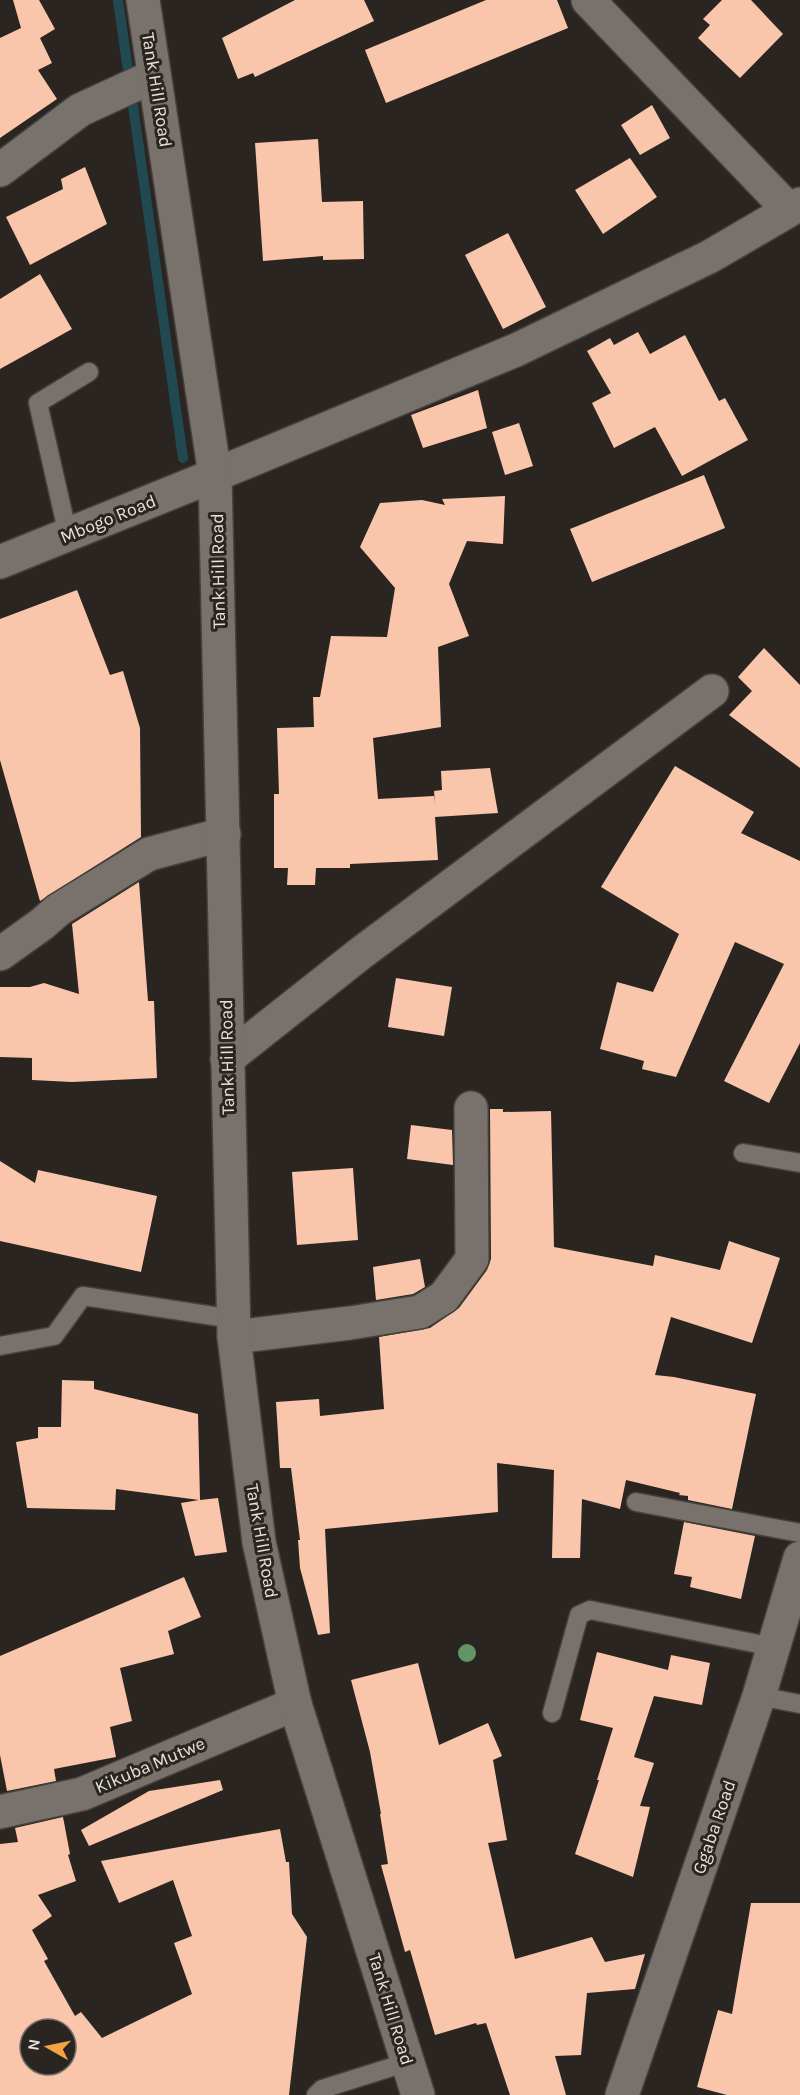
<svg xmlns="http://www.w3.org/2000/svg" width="800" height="2095" viewBox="0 0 800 2095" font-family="Karla,sans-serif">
  <rect width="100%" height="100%" fill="#2b2521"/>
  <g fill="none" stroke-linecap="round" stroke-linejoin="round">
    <path stroke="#214951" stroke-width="10" d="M118,0l65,458"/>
  </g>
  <path fill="#fac6ab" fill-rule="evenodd" d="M13,0h26l16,29 -15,9 12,25 -14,7 19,29 -57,39v-100l21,-10z
    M295,0h69l10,21 -119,56 -2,-4 -15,6 -16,-41z
    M486,0h71l11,28 -182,75 -21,-53z
    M722,0h29l32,34 -43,44 -42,-40 12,-13 -7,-6z
    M652,105l18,33 -30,17 -19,-30z
    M318,139l4,63 41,-1 1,58 -41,1v-4l-60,5 -8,-118z
    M630,158l27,39 -54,37 -28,-44z
    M85,167l22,57 -77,41 -24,-48 57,-28 -2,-10z
    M508,233l38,74 -43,22 -38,-74z
    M40,274l32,55 -72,40v-70z
    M638,332l12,22 35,-19 34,66 6,-3 23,42 -66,36 -27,-49 -41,21 -22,-45 19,-10 -24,-42 23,-13 4,7z
    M478,390l9,38 -64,20 -12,-33z
    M519,423l14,43 -28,9 -13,-43z
    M704,475l21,53 -133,54 -22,-53z
    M505,496l-2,48 -36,-3 -18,43 20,52 -31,11 3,80 -68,11 5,61 56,-3 1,8 -1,-13 8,-1 -1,-19 49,-3 8,45 -63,4 3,43 -88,4v4h-34l-1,17h-28l1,-17h-14v-74h5l-2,-66 37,-1 -1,-30h7l11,-61 56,1 8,-49 -35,-41 20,-44 42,-3 23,5 -3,-6z
    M77,590l33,85 13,-4 17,57 1,109 -101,64 -40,-141v-141z
    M764,648l36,37v83l-71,-53 23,-24 -14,-14z
    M675,766l79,46 -13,21 59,28v182l-31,60 -45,-22 60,-117 -49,-22 -59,135 -34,-8 2,-8 -44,-12 17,-67 36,10 26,-58 -78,-47z
    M139,882l9,119h6l3,77 -85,4 -40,-2v-22l-32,-1v-70h30l14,-4 35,11 -7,-70z
    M396,978l56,9 -8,49 -56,-9z
    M490,1109h13v3l48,-1 3,136 99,19 2,-11 65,15 9,-29 51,17 -28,85 -81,-26 -16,58 19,2 82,17 -24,115 -44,-9v-4l-9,-1 1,-2 -54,-13 -6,29 -38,-10 -2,59h-28l2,-88 -57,-7 1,49 -173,17 5,104 -12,2 -18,-67 -2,-28h2l-9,-72h-11l-4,-66 43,-3 1,17 64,-7 -5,-72 51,-9 29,-20 28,-38 4,-11z
    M411,1125l41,5 1,35 -46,-6z
    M0,1161l35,22 3,-13 119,26 -16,76 -141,-31z
    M353,1168l5,72 -61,5 -5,-73z
    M420,1259l5,28 -12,7 -37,6 -3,-33z
    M62,1380l32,1v8l104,25 2,86 18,-2 9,54 -32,4 -14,-53 18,-3 -83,-11 -1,21 -88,-2 -11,-66 22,-4v-11h23z
    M684,1522l71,14 -14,63 -51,-12 2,-10 -18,-3z
    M184,1577l17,40 -33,14 6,23 -54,14 12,53 -22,6 6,30 -62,12 2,12 -49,10 -7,-36v-99z
    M597,1652l71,18 3,-15 39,8 -8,42 -48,-9 -20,61 20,6 -14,43 10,1 -17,70 -58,-23 24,-74h-2l16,-52 -33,-8z
    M418,1663l21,82 49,-22 14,33 -9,4 14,80 -19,3 27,116 77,-22 13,25 40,-8 -10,35 -48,4 -6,62 -26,1 11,39h-56l-24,-72 -9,2 -1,-2 -41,12 -25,-85 -5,2 -24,-87 7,-1 -8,-50h1l-11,-62 -19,-72z
    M220,1780l3,10 -134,56 -8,-16 68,-39z
    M63,1817l7,37 -2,1 8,26 -38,14 14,21 -20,14 16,29 -4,2 31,55 6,-4 21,26 90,-44 -18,-51 18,-7 -19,-56 -54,23 -18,-42 179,-32 6,33h3l3,52 15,23 -18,158h-289v-251l18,-2 -3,-14zM30,2029h36v36h-36z
    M751,1903h49v192h-73l-30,-8 21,-77 14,4z"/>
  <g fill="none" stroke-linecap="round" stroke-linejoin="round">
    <defs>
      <path id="service" d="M68,535l-30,-132 51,-31
        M743,1153l57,10
        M0,1346l54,-10 29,-40 150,23
        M636,1502l164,31
        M759,1696l41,8
        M552,1713l27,-98 11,-5 183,37
        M316,2095l6,-6 86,-27"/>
      <path id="minor" d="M588,0l200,209
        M0,170l80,-60 74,-34
        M215,475l301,-125 193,-93 91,-53
        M0,954l42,-30 16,-14 91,-56 75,-20
        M227,1059l134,-106 351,-262
        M234,1337l116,-14 70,-11 24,-15 28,-38 -1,-151
        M0,1812l82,-18 213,-90"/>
      <path id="tertiary" d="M143,0l72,475 19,862 25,205 36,162 123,391
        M0,562l215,-87"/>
      <path id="secondary" d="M622,2095l137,-399 41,-138"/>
    </defs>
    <use href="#service" stroke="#45413d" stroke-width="21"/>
    <use href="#minor" stroke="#45413d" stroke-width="36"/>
    <use href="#tertiary" stroke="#45413d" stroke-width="36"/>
    <use href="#secondary" stroke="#45413d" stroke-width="36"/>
    <use href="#service" stroke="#78716c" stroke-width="18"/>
    <use href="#minor" stroke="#78716c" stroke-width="33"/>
    <use href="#tertiary" stroke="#78716c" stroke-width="33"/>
    <use href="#secondary" stroke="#78716c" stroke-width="33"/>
  </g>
  <circle fill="#629465" cx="467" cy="1653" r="9"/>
  <g text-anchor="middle" stroke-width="6" stroke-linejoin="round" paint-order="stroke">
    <g font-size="18" fill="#e5e2df" stroke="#2b2521">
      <text transform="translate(157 90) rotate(81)" y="6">Tank Hill Road</text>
      <text transform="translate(108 519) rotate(-22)" y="6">Mbogo Road</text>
      <text transform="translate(218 571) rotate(-91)" y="6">Tank Hill Road</text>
      <text transform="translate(227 1057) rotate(-91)" y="6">Tank Hill Road</text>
      <text transform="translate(262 1541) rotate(80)" y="6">Tank Hill Road</text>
      <text transform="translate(150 1765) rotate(-23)" y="6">Kikuba Mutwe</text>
      <text transform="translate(714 1827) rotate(-71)" y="6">Ggaba Road</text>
      <text transform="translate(391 2009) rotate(73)" y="6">Tank Hill Road</text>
    </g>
  </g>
  <g transform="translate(48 2047) rotate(279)"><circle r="28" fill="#2b2521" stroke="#75716d" stroke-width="1.5"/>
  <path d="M0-4.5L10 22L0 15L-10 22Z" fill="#f3a442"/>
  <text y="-9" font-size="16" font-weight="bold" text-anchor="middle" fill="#e5e2df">N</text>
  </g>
</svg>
